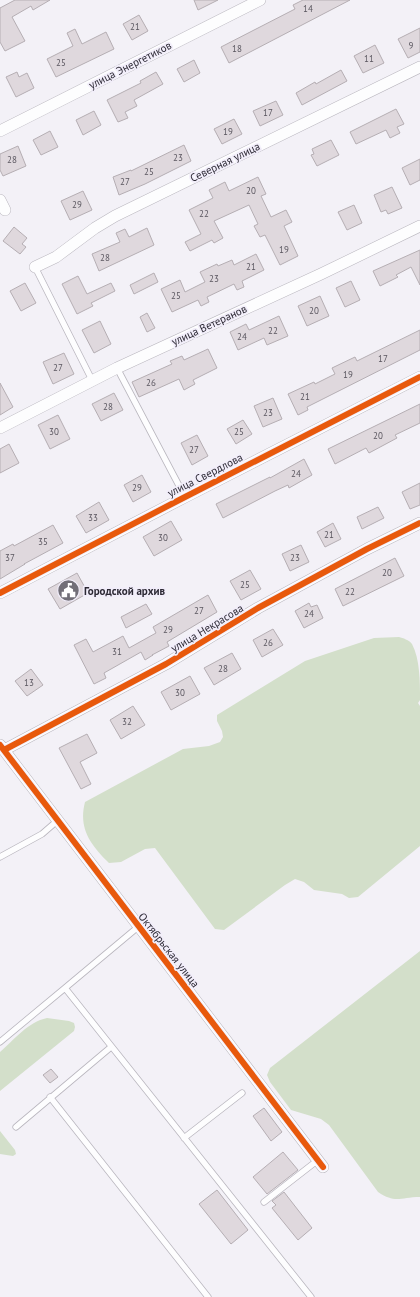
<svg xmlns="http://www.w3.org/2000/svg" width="420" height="1297" viewBox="0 0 420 1297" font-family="'PT Sans',sans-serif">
  <rect width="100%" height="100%" fill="#f3f1f7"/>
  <path fill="#d3dfca" d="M399,637c4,1 10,3 13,7 8,15 8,38 8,56l-2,3 2,3v140l-62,51 -9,1 -7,-4 -28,-4 -10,-8 -9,-3 -10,6 -61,45 -9,-1 -60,-81 -10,1 -24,13 -12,1c-18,-18 -31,-34 -24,-61l98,-53 26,-3 11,-4 3,-5 -1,-6 -5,-10v-6l88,-54 69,-23z
    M420,951v246c-20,0 -24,7 -42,-5l-49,-67 -8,-6 -30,-9 -21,-28 -3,-7 3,-7z
    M47,1018l22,3 5,2 1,4 -1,4 -74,60v-39c14,-12 28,-30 47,-34z
    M0,1131l15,19 1,4 -3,2 -13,-2z"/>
  <path fill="#dfd8dd" stroke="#b5aeb3" d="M15,0h35l-17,10 -2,-4 -19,11 13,24 -20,10 -5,-9v-34z
    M194,0h24l-20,10z
    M303,0h47l-121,63 -8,-16 74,-38 -2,-4z
    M139,15l9,16 -16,9 -9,-16z
    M420,28v24l-12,6 -10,-19z
    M75,29l7,15 24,-12 8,17 -58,28 -9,-18 26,-13 -6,-13z
    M375,45l9,18 -21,10 -9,-17z
    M194,60l6,13 -16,9 -7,-13z
    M341,70l6,11 -45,24 -6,-12 19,-11 1,2z
    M17,72l2,5 8,-4 7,15 -18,9 -10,-20z
    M156,72l7,12 -29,16 3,6 -12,6 3,6 -10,4 -11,-22 34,-17 -1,-2z
    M276,101l7,14 -23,11 -7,-15z
    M396,109l8,15 -7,3 3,6 -10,5 -4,-8 -30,14 -6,-12z
    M94,111l7,14 -18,10 -7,-15z
    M234,119l8,15 -20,10 -8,-15z
    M50,131l8,16 -17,8 -8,-15z
    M331,140l8,15 -22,11 -6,-11 3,-1 -2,-5z
    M184,145l7,16 -46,23 -26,11 -6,-18 18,-7v1z
    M18,146l8,20 -23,10 -3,-6v-16z
    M420,159v21l-10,5 -8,-17z
    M258,177l8,17 -5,2 10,21 15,-7 6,12 -8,4 14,30 -18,9 -15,-30 -5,2 -6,-11 4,-2 -9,-19 -35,16 9,17 -9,5 -2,-3 -22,11 -5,-9 16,-8 -12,-24 24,-12 -4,-8 16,-8 4,9z
    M392,187l10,21 -14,6 -2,-4 -5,2 -7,-17z
    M83,191l9,19 -22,10 -9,-19z
    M354,205l8,18 -15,7 -9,-18z
    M14,227l13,11 -5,6 4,3 -6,7 -17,-13z
    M147,228l7,17 -55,26 -7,-17 28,-12 -4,-9 9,-4 4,8z
    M420,250v35l-9,-18 -15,8 2,2 -18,9 -7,-15z
    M256,254l8,16 -22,11 2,6 -7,3 -3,-6 -27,13 2,5 -8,4 -3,-6 -26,12 -11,-23 19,-9 5,12 20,-10 -5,-10 17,-8 1,2 14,-6 2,5z
    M154,273l4,9 -24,12 -4,-9z
    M78,276l9,18 24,-11 4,8 -24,12 2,3 -16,8 -15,-30z
    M351,281l9,19 -15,7 -9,-19z
    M25,283l11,20 -15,8 -11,-20z
    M320,296l9,20 -22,10 -9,-20z
    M147,313l8,15 -8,4 -7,-15z
    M279,316l9,20 -21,9 -3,-7 -26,12 -8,-18 16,-8 3,6z
    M100,321l11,23 -17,9 -12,-23z
    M420,330v20l-113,57 1,3 -10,5 -10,-21 26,-12 1,2 20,-10 -3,-6 23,-11 2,4z
    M208,349l9,19 -24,12 2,4 -11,6 -5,-11 -40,18 -7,-15 40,-18 -2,-3 12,-5 2,4z
    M64,353l10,21 -21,10 -10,-22z
    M0,383l13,24 -13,8z
    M114,393l9,17 -22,11 -9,-17z
    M273,398l9,21 -19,8 -9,-21z
    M420,404v19l-25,12 2,3 -28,15 -3,-5 -31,16 -7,-15z
    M58,415l12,24 -20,10 -12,-24z
    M243,420l9,14 -16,10 -9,-15z
    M197,435l11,21 -16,9 -11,-22z
    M9,444l10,19 -19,10v-24z
    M304,459l8,16 -23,13 -1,-3 -13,6 -52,27 -7,-14 54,-27v1z
    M142,475l9,17 -18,10 -9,-17z
    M420,483v22l-10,4 -8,-17z
    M99,502l10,18 -23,13 -10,-17z
    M378,507l6,11 -22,11 -5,-12z
    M171,521l11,19 -28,16 -11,-19z
    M333,523l8,16 -16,8 -8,-15z
    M53,525l10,18 -39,21h1l-25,15v-28l13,-7 1,2z
    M301,545l8,17 -19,9 -8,-17z
    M395,558l9,18 -61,30 -8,-17z
    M250,570l11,19 -20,11 -11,-19z
    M77,573l11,20 -28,16 -12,-20z
    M208,595l9,17 -50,30 2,4 -17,9h1l-8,5 -4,-8 -37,21 2,5 -12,6 -20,-39 12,-6 7,13 30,-16 6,12 27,-15 -3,-6z
    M309,603l2,4 6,-2 6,13 -19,10 -9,-17z
    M146,604l6,10 -26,14 -5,-11z
    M273,629l10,16 -21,12 -9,-17z
    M232,653l9,16 -27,16 -10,-17z
    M31,669l12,16 -16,11 -12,-15z
    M190,676l10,18 -29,16 -10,-18z
    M133,706l12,19 -24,14 -11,-19z
    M87,734l10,19 -17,9 11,22 -10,5 -22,-41z
    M51,1069l7,8 -8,6 -7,-8z
    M264,1108l18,24 -11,9 -18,-25z
    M283,1152l15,18 -31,24 -14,-17z
    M217,1190l31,40 -17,14 -32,-40z
    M284,1192l28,36 -14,12 -26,-32 4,-3 -4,-4z"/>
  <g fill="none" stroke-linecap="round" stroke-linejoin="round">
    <defs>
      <path id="service" d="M35,267l57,113
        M117,368l68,129
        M0,857l42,-23 15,-13
        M138,927l-73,61 246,309
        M0,1042l65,-54
        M50,1097l158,200
        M16,1127l95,-80
        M184,1138l58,-45
        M264,1202l54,-42"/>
      <path id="minor" d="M0,131l260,-131
        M0,200l5,10
        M35,267l21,-10 39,-29 20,-12 305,-149
        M0,428l117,-60 204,-94 99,-48
        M0,593l185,-96 235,-120
        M0,745l323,422
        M4,750l162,-86 92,-56 109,-59 53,-26"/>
    </defs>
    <use href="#service" stroke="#b9b6be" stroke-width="7"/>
    <use href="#minor" stroke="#b9b6be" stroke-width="12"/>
    <use href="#service" stroke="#fdfdfe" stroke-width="5.5"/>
    <use href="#minor" stroke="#fdfdfe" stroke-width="11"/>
    <defs>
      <path id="cycleway" d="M0,593l185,-96 235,-120
        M0,745l323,422
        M4,750l162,-86 92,-56 109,-59 53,-26"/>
    </defs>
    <use href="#cycleway" stroke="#f2eefa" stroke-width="8"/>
    <use href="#cycleway" stroke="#e8590c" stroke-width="6"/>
  </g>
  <defs>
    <symbol id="civic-disc" viewBox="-11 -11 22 22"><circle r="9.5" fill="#726f78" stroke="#f2eefa"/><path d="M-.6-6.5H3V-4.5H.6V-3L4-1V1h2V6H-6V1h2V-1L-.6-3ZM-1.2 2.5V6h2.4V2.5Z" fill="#fff"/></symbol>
  </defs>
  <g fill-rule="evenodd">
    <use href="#civic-disc" x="56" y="578" width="25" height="25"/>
  </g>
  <g text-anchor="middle" stroke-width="3.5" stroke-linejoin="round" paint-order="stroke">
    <g font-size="9" fill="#59555e">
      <text x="308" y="12">14</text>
      <text x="135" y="30">21</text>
      <text x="411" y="49">9</text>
      <text x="237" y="52">18</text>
      <text x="369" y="62">11</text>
      <text x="61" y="66">25</text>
      <text x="268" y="116">17</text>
      <text x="228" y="135">19</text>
      <text x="178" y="161">23</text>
      <text x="12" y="163">28</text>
      <text x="149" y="175">25</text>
      <text x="125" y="185">27</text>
      <text x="251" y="194">20</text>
      <text x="77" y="208">29</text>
      <text x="204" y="217">22</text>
      <text x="284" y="253">19</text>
      <text x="105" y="261">28</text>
      <text x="251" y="270">21</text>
      <text x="214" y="282">23</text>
      <text x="176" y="299">25</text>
      <text x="314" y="314">20</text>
      <text x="273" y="334">22</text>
      <text x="242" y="340">24</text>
      <text x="383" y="362">17</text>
      <text x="58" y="371">27</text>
      <text x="348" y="378">19</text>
      <text x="151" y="386">26</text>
      <text x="305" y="400">21</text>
      <text x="108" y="410">28</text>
      <text x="268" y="416">23</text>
      <text x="54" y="435">30</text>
      <text x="239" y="435">25</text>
      <text x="378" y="439">20</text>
      <text x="194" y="453">27</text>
      <text x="296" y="477">24</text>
      <text x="137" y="491">29</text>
      <text x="93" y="521">33</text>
      <text x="329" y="538">21</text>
      <text x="163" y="541">30</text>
      <text x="43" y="545">35</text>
      <text x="10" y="561">37</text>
      <text x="295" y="561">23</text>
      <text x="387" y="576">20</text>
      <text x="245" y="588">25</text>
      <text x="350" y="595">22</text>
      <text x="199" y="614">27</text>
      <text x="309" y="617">24</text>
      <text x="168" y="633">29</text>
      <text x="268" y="646">26</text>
      <text x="117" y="655">31</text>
      <text x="223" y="672">28</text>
      <text x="29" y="686">13</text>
      <text x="180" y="696">30</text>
      <text x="127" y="725">32</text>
    </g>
    <g font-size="11" fill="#2c2934" stroke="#f2eefa">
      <text transform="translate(130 65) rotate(-27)" y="4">улица Энергетиков</text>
      <text transform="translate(225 162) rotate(-26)" y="4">Северная улица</text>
      <text transform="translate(209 325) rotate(-25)" y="4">улица Ветеранов</text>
      <text transform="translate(205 475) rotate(-27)" y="4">улица Свердлова</text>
      <text transform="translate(207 628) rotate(-31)" y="4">улица Некрасова</text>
      <text transform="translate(169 950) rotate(52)" y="4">Октябрьская улица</text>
    </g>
    <g font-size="11" font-weight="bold" fill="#2c2934" stroke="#f2eefa" text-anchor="start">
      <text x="84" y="595">Городской архив</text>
    </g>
  </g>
</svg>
